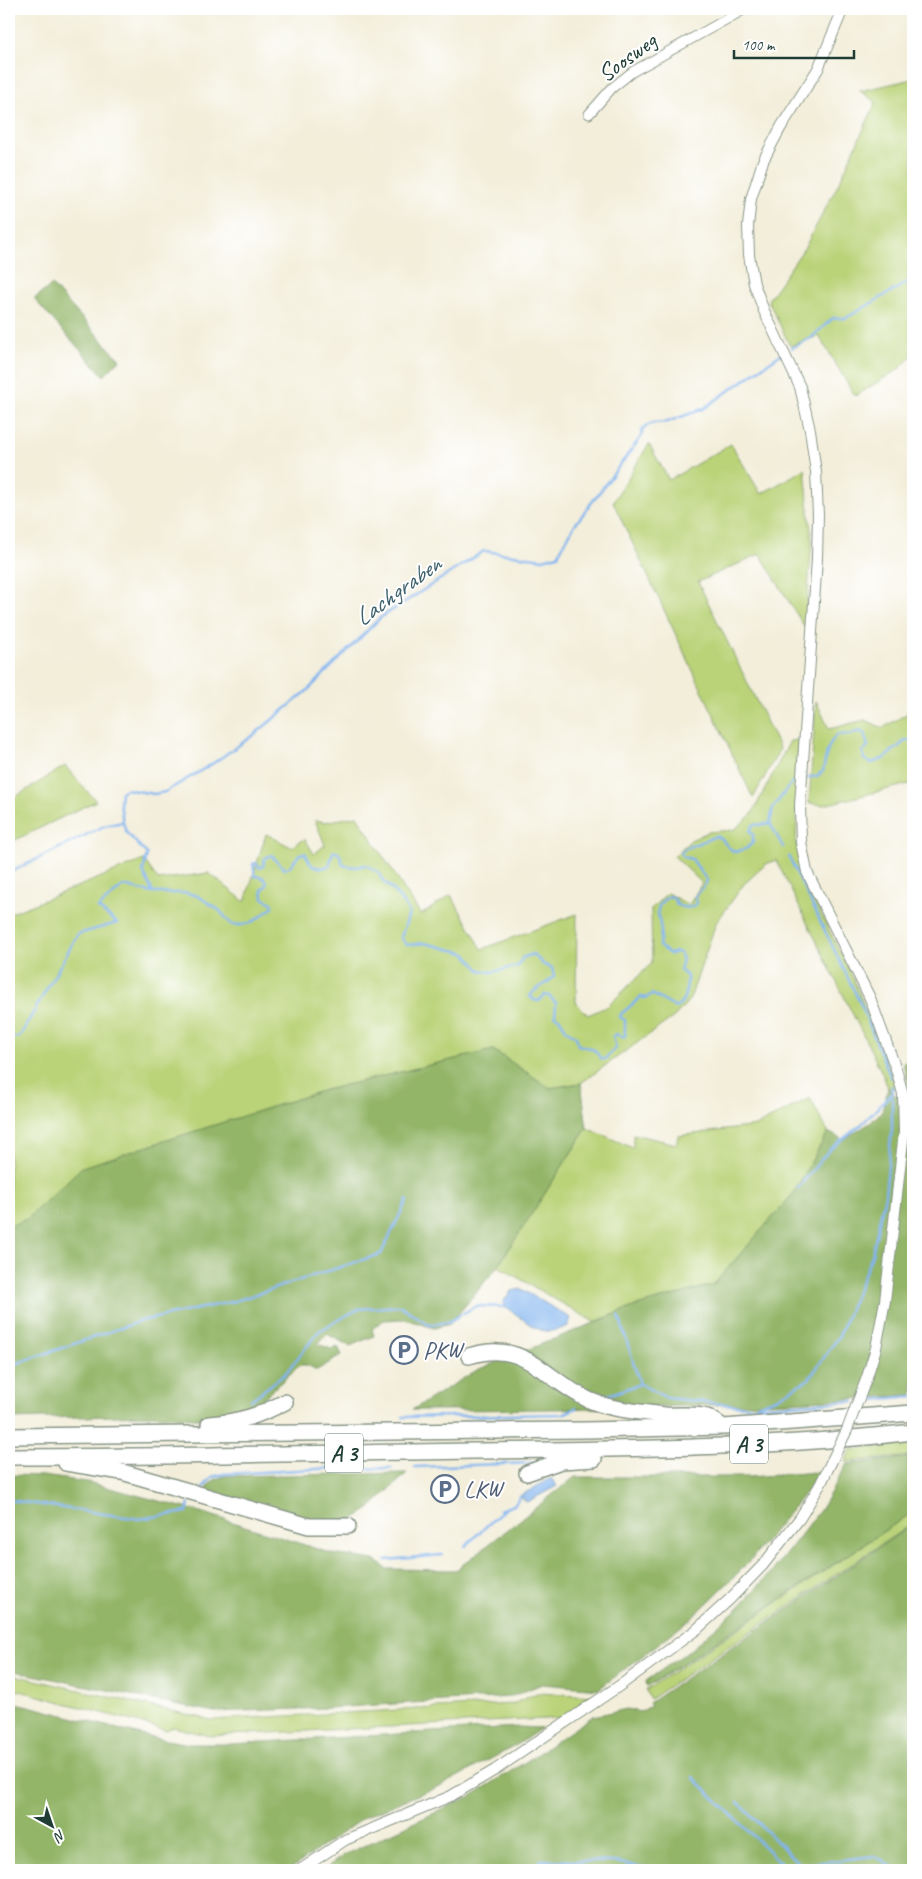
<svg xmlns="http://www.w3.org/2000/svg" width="922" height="1879" viewBox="0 0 922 1879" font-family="Caveat,sans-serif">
  <rect width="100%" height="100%" fill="#fff"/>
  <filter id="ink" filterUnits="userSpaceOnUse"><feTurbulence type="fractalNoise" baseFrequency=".02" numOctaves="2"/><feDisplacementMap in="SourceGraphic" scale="10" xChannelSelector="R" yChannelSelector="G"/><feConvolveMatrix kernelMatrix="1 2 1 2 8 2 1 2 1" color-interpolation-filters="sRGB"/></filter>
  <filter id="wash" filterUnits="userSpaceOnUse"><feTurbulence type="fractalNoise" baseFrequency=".0096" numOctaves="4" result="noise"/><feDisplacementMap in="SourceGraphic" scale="20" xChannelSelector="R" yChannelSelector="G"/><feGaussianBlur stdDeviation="1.12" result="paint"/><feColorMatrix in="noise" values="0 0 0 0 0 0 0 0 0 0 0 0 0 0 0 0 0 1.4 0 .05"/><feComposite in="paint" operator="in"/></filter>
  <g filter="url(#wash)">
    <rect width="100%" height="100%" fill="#f3eeda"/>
    <path fill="#bad378" stroke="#6c8856" d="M913,79v276l-14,14 -44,27 -36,-60 -29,10 -22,-46 37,-53 34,-64 37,-81 -16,-11z
      M649,444l20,36 62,-36 30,50 44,-25 7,73 -7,86 -45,-74 -62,28 82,167 -27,49 -140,-296z
      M816,701l13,28 36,-9 18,8 30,-18v73l-89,22 -15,-2z
      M799,740l-3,104 9,37 48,97 44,109 -9,1 -5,-13 -107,-215 -10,4 -22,20 -28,39 -26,76 -15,17 -94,67 -31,5 -57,-38 -168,40 -242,77 -56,52 -18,7v-312l135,-54 14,20 51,-7 36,29 21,-68 25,13 14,-8 9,15 11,-9 -10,-25 10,2 32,-6 64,99 30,-20 31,54 95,-35 -1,89 12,12 20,-9 44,-43 -1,-54 16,-16 22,12 13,-22 -28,-27 17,-16 17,-8 26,-2 18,-16 38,-73z
      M65,766l31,35 -87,42v-42z
      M810,1098l18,34 -35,62 -80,91 -77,21 -42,16 -96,-56 89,-138 46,20v-14l43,10 2,-8 78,-10z
      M913,1443v13l-68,6 5,-12z
      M913,1512v11l-263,176 -4,-9z
      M9,1674l202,46 302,-16 24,-11 59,3 -31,22 -356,18 -35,-9 -8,3 -157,-42z"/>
    <path fill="#93b568" stroke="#59794e" d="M52,285l68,75 -16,16 -70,-77z
      M493,1050l57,38 31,-5 6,45 -89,138 -48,58 -16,4 -29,-9 -21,1 -12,9 2,7 -24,10 -23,-12 -9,10 13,5 7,-2 4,8 -25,15 -10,-5h-7l-42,38 -4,8 -30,9 -73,-5 -142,4v-193l18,-7 55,-52 243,-77z
      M913,1061v41l-10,-39z
      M888,1088l25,25v282c-167,11 -333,15 -501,15l65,-40 159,-64 77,-21 80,-91 35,-62 15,8 27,-17 13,-13z
      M913,1457v55l-266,175 -1,-6 44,-31 47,-41 38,-41 46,-59 26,-45z
      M819,1472l-10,16 -61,75 -56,55 -93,71 -57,-5 -32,13 -182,11 -114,4 -205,-42v-195l34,1 44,6 117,31 129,41 42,6 12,9 69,1 119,-93h173z
      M407,1473l-40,38 -15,9 -38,2 -107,-31c1,-10 11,-13 19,-15z
      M913,1524v346h-591l24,-16 125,-58 53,-33 69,-47 34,-7 13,3 11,-6 -2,-3z
      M9,1701l140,36 41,7h40l288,-17 24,1 -27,18 -75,40 -74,30 -77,54h-280z"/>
    <path fill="#83b5ef" stroke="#517992" d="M521,1289l50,29 -3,8c-32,15 -39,-7 -64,-19l-1,-5 8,-11z
      M551,1478l6,8 -30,16 -7,-6z"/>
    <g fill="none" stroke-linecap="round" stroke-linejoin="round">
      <path stroke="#83b5ef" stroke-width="2.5" d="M792,348l19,-10 22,-20h13l67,-39
        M805,778l12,-2 6,-5c3,-14 4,-28 15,-37l12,1 9,-4 5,2 4,13 -5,6 1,7 7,4 12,-4 22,-18 8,-1
        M123,822l3,10 21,22 -4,17 10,22
        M770,823l13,24
        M789,857l73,150 29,71
        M9,873l95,-47 19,-4 -3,-19 1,-11 5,-3 28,5 11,-2 47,-28 43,-30 52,-43 73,-73 104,-67 59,8 15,-4 16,-29 67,-89 1,-7 6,-5 6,-2 13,-1 36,-13 78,-55
        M9,1039l11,-3 58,-102 39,-11 -19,-15 25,-22 30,7h34l11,3 21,14 13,15c22,1 24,-6 41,-18l-1,-4 -9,-5 -1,-8 4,-4 1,-4 -5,-5 -7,-1 -2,-12 3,-1 4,5 3,-2 2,-8 6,-3 14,14 5,-3 10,-12 5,-1 7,13 9,2 8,-2 4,-14h4l4,5 2,8 12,2 11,-2 12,7 5,9 10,9 16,21c-1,10 -6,17 -8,27l6,7 17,-2 41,10 15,17 12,2 26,-6 4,-8 11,-4 11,11 8,3 2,8c-7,9 -18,11 -24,20l4,4 5,1 6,-6 4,1 7,7 -1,13 4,2 8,13 9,5 2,9c11,2 18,3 23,14h4l11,-11 -3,-12 4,-2 5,3 3,-1v-16l-5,-3 1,-3 20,-17 5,1 6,-4 24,14c10,-7 11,-20 11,-32l-7,-6 3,-11 -3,-6 -5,-1 -5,2 -11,-8c1,-5 2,-10 2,-16 -2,-15 -9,-25 9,-34l5,4 2,5c6,3 14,4 20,-2l-2,-6c4,-6 11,-11 12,-17l-15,-21 -9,-2 -3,-4 6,-5 30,-12c9,3 9,12 20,16l11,-4 6,-6v-7l-3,-4 3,-6c6,-1 11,0 17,-2l3,-15 20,-27 5,-1
        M798,1188l31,-38 33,-26 30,-31
        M619,1316l21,68
        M9,1366l132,-45 94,-20 146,-47 26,-54
        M608,1395l32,-11 27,14 86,9 101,-6
        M251,1400l34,-26 34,-43 39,-22 43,-3 28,19 19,-3 28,-16 28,1
        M862,1401l51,-5
        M753,1407l25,-10 31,-18 30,-43 33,-81 13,-60 7,-67v-42
        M403,1417l160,-3 13,-6
        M415,1467l119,-4
        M354,1469l38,-1
        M203,1488l9,-11 12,-3 110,-6
        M9,1500l130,19 48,-7 2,-8
        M499,1510l15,-5 6,-9
        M465,1546l42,-39
        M386,1560l56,-5
        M693,1777l95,93
        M738,1802l67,68
        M799,1865l75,-9 24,14
        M532,1870l9,-10 74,2 43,8"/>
    </g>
  </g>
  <g filter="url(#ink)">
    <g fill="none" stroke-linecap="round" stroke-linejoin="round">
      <defs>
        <path id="minor" d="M589,114l23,-26 20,-16 113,-63"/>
        <path id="tertiary" d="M843,9l-25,60 -37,58 -18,34 -12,38 -3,27 1,29 5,29 10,27 36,76 10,43 6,42 2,43 -1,44 -17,246 1,37 6,30 63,126 26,71 7,25 1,38 -19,169 -9,47 -9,29
          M300,1870l45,-30 106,-44 44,-26 127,-86 74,-54 34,-31 33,-34 37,-47 20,-33"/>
        <path id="motorway" d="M469,1356c56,-18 76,24 120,44 23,10 51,12 76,15 13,1 29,-2 42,2 4,1 9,5 13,8
          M209,1424c30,-2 49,-8 76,-22
          M9,1436l577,-6 138,-3 189,-14
          M9,1457c154,0 309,-4 464,-6 146,-2 294,-2 440,-19
          M66,1463l56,9 187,54h39
          M527,1473l34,-12 33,-2"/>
      </defs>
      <use href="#minor" stroke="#899687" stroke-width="11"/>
      <use href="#tertiary" stroke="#899687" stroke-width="12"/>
      <use href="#motorway" stroke="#899687" stroke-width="18"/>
      <use href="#minor" stroke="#fff" stroke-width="9"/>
      <use href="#tertiary" stroke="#fff" stroke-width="10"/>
      <use href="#motorway" stroke="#fff" stroke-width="15"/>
      <defs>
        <path id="tertiary-bridge" d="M820,1485l27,-55 20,-53"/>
      </defs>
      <use href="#tertiary-bridge" stroke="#899687" stroke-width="12" stroke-linecap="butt"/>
      <use href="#tertiary-bridge" stroke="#fff" stroke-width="10"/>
    </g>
  </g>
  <defs>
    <symbol id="parking-ring" viewBox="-11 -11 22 22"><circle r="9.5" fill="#fff" stroke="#5c6f8a" stroke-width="1.5"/><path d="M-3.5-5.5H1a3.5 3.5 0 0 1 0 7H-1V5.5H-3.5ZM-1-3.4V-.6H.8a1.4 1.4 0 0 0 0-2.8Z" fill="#5c6f8a"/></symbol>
  </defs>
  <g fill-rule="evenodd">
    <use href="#parking-ring" x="388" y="1334" width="32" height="32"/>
    <use href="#parking-ring" x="429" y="1473" width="32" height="32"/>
  </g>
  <g text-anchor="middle" stroke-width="4" stroke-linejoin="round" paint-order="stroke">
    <g fill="#fff" stroke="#627771" stroke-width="1">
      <rect x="730" y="1424.5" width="38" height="39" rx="4"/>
      <rect x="325" y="1433.5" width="38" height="39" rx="4"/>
    </g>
    <g font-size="22" font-weight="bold" fill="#1f3d34">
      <text x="749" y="1452">A 3</text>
      <text x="344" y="1461">A 3</text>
    </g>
    <g font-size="24" fill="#1f3d34" stroke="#fff">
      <text transform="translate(627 57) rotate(-36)" y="8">Soosweg</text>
    </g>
    <g font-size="24" fill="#4e5e75" stroke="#fff" text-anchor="start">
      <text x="423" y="1358">PKW</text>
      <text x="464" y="1497">LKW</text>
    </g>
    <g font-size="25" font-style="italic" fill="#3d616c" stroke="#fff">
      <text transform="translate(397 590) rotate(-36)" y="9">Lachgraben</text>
    </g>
  </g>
  <rect width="922" height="1879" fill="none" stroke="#fff" stroke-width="30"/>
  <g transform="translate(52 1826) rotate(140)" stroke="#ffffff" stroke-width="4" paint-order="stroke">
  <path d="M0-4L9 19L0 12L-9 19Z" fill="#1f3d34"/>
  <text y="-8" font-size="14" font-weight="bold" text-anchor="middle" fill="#1f3d34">N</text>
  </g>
  <path d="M734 50v8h120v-8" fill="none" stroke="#1f3d34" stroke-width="2.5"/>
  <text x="742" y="50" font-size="15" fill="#1f3d34" stroke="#ffffff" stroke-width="4" paint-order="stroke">100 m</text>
</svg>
